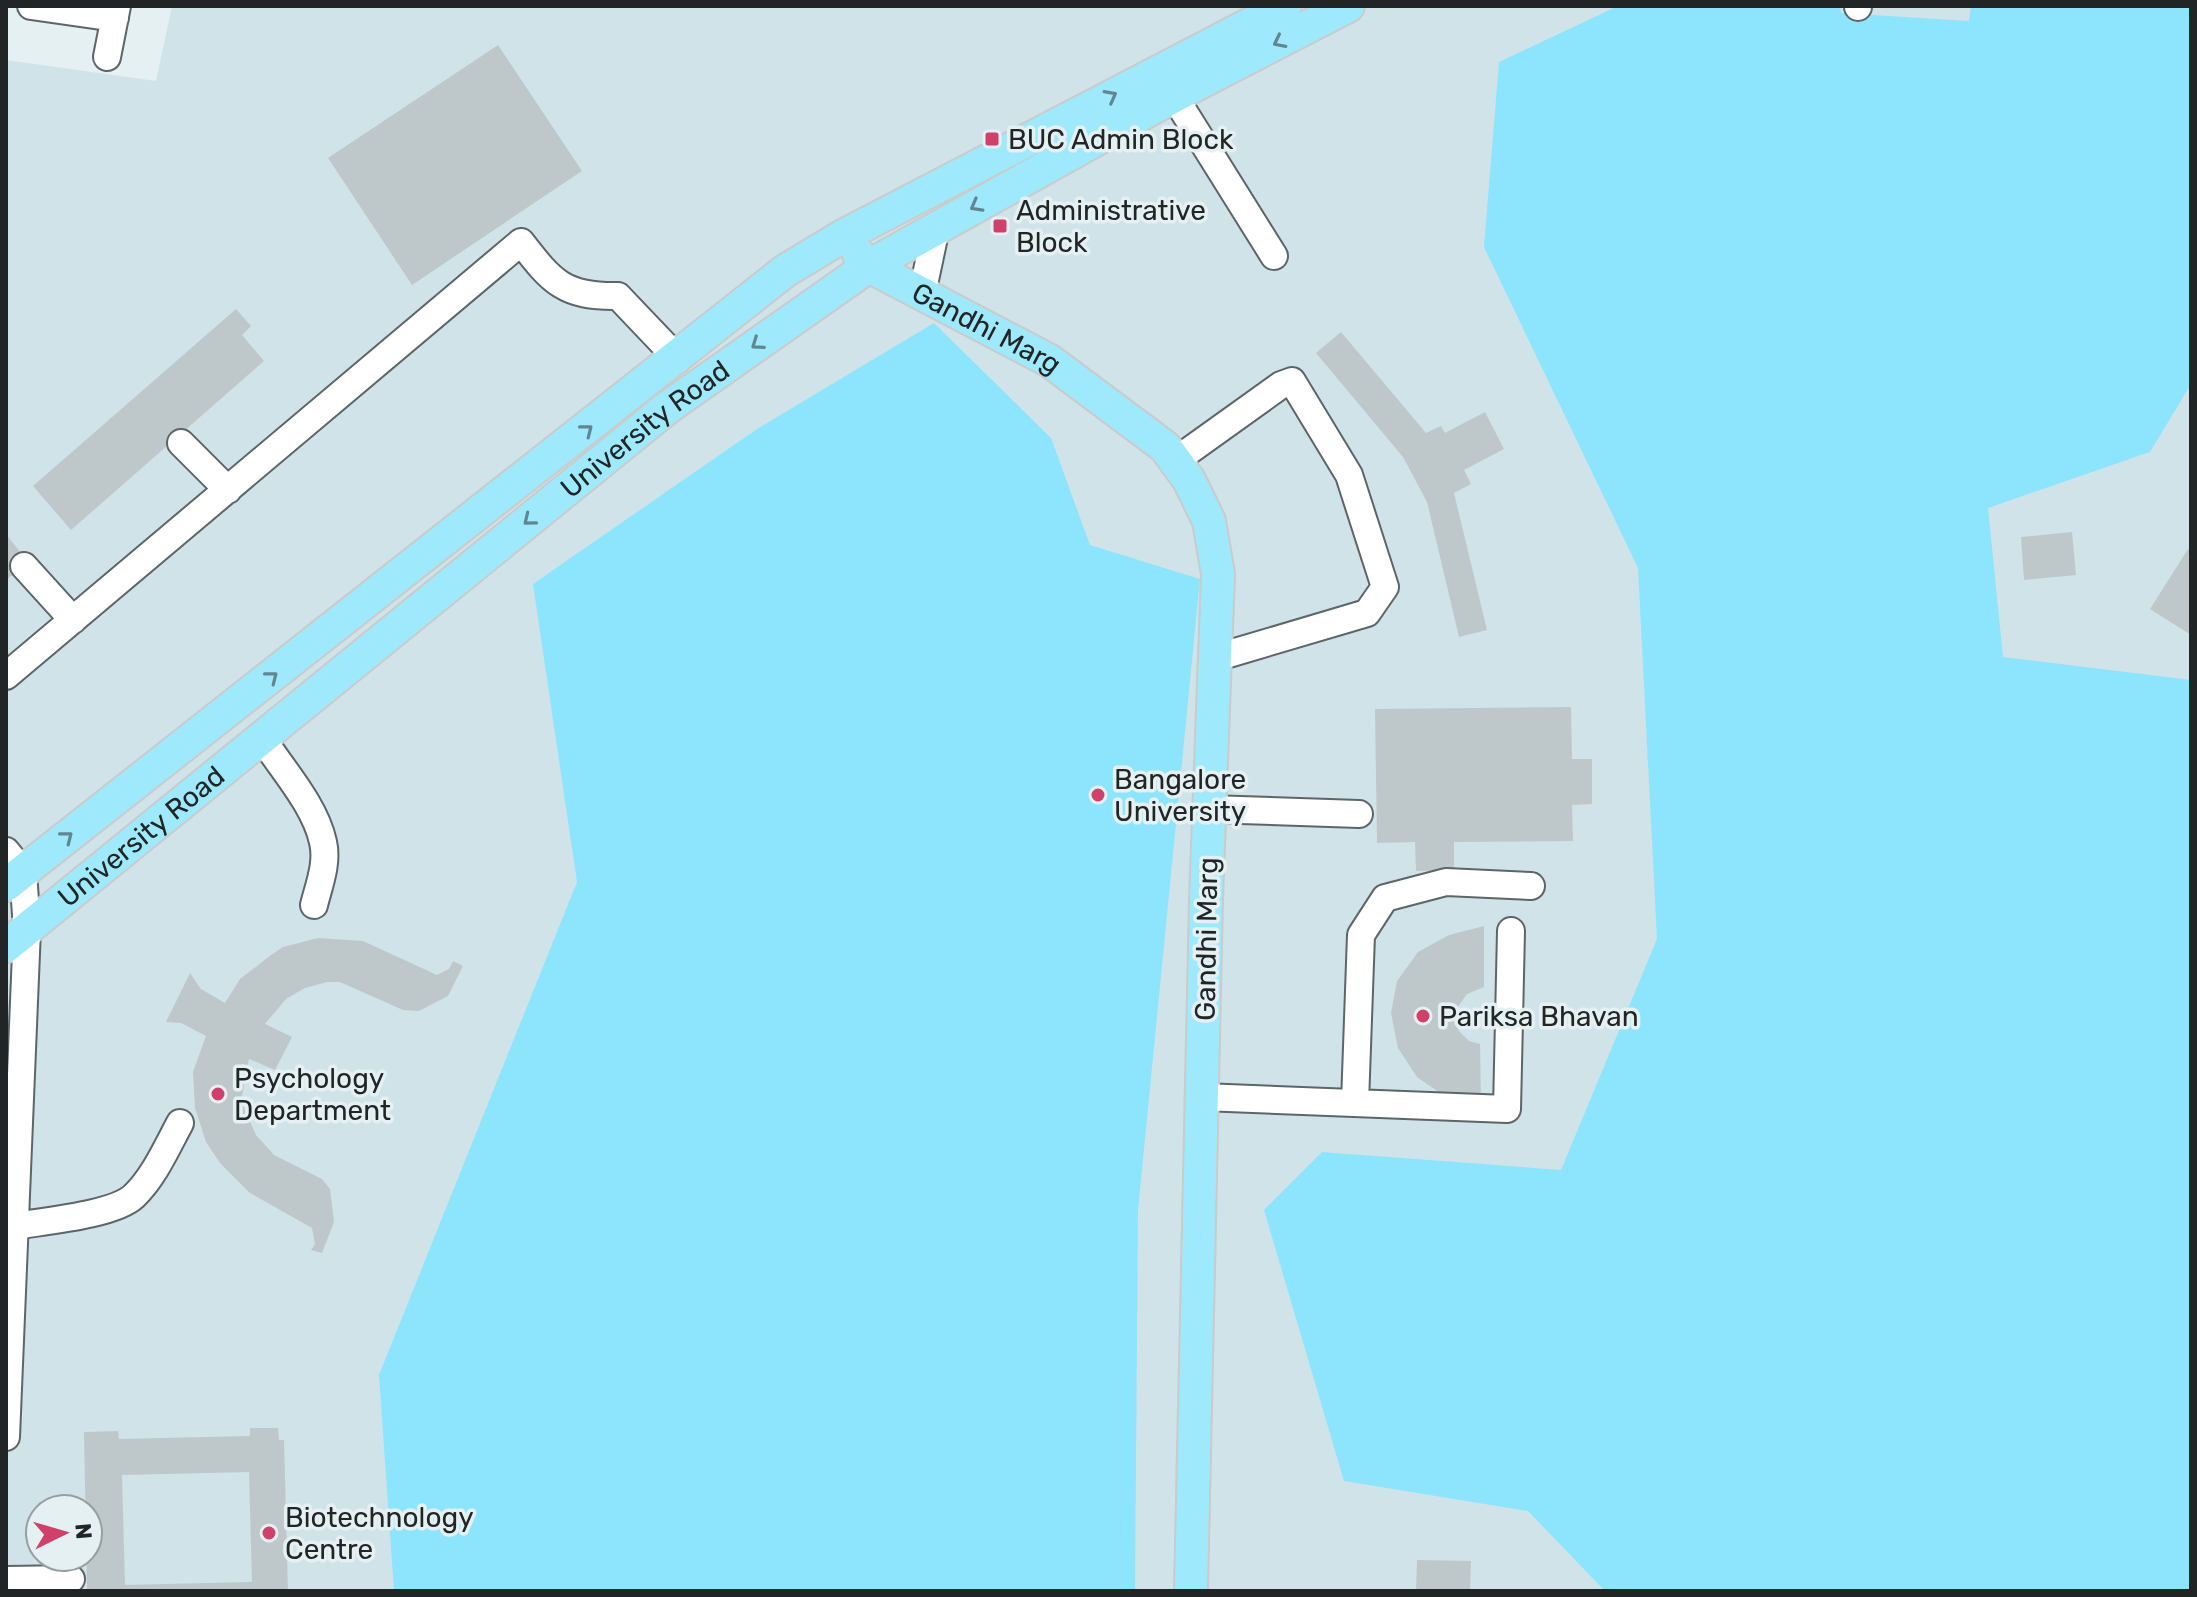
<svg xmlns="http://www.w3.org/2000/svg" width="2197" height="1597" viewBox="0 0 2197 1597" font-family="Rubik,sans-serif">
  <rect width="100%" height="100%" fill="#e5f0f2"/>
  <path fill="#d0e3e9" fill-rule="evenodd" d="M172,6h2019v1585h-2185v-1531l150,21zM40,1509h48v48h-48z"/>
  <path fill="#8ce5fc" d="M1618,6h222l1,7 128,8 2,-15h220v378l-41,68 -162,56 15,149 188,23v911h-586l-77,-80 -184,-30 -80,-271 58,-58 239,18 96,-231 -19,-371 -154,-321 15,-185z
    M934,323l117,115 39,107 110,34 -62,631 -3,381h-741l-15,-216 198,-493 -44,-298 224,-155z"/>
  <path fill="#bec8ca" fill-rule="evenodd" d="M498,45l84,126 -170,114 -84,-127z
    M236,309l15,17 -9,9 22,26 -193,169 -38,-44z
    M1341,332l85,101 15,-7 4,7 40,-21 19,37 -40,21 7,14 -17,9 33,137 -28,7 -32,-135 -24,-45 -87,-104z
    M2072,532l4,43 -52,5 -3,-43z
    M6,534l22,28 -22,18z
    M2188,549l3,2v84l-41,-26z
    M1571,707l1,52h20v45l-20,1 1,36 -119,1v28l-38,1 -1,-29 -38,1 -2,-134z
    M1484,926v61l-17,7 -12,17 3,19 11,11 11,3 1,62 -34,-8 -30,-21 -19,-29 -7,-35 6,-32 21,-29 31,-17z
    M318,938l45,3 74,34 12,-6 4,-8 10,5 -15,30 -29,15 -16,-1 -63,-28h-13l-22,6 -19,11 -21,25 27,13 -17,33 -26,-11 -8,42 15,34 18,20 48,24 8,10 4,33 -12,31 -11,-3 4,-6 -3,-16 -62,-35 -30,-30 -14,-21 -11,-34 -2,-36 13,-36 -25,-13 -15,-1 24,-49 11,16 24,14 15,-24 31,-24 12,-8z
    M250,1428h28l1,12h5l4,151h-201l-3,-159 34,-1 1,8 131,-3zM249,1472l3,110 -127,3 -3,-110z
    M1417,1560l54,1 -1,30h-54z"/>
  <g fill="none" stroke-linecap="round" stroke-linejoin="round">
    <defs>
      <path id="minor" d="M31,6l84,12
        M1858,7v-1
        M107,57l10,-51
        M1174,96l100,160
        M922,294l14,-66
        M181,443l47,47
        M1175,461l106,-76 11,-4 57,94 36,112 -18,26 -152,45
        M24,566l49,54
        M6,676l515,-434c31,40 43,55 97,54l60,63
        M262,738c20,31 53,67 61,104 5,21 -4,43 -9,63
        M1209,809l150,5
        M6,851l17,21 4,57 -21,508
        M1202,1097l305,12 4,-178
        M1355,1103l6,-168 24,-37 61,-16 85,4
        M15,1226c28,-5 99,-11 119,-30 20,-19 33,-49 46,-73
        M6,1580l65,-1"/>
      <g id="major">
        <path id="s1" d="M859,255l10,11 181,95 115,86 24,33 20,41 9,53 -12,326 -15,691"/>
        <path d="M6,885l779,-614 58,-35 442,-230"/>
        <path id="s2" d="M6,946l661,-538 202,-142 305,-170 174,-90"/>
      </g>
    </defs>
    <use href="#minor" stroke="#5c6568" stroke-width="30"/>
    <use href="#major" stroke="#cacbcb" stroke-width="36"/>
    <use href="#minor" stroke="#fff" stroke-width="26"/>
    <use href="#major" stroke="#9fe9fc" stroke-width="32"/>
  </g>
  <defs><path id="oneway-chevron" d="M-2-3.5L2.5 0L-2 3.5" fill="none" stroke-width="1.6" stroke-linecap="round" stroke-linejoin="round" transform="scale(2)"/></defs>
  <g stroke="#608791">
    <use href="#oneway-chevron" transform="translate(1279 42) rotate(153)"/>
    <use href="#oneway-chevron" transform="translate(1111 96) rotate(-28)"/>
    <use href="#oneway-chevron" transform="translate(976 206) rotate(151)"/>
    <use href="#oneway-chevron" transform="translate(757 344) rotate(145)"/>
    <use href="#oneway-chevron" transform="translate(587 430) rotate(-38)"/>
    <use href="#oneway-chevron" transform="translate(529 520) rotate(141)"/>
    <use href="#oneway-chevron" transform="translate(272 677) rotate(-38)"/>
    <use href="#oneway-chevron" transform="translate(67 837) rotate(-38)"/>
  </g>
  <g fill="#cf416b" stroke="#e5f0f2" stroke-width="3">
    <rect x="984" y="131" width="16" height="16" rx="4"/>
    <rect x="992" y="218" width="16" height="16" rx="4"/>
    <circle cx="1098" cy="795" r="8"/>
    <circle cx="1423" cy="1016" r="8"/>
    <circle cx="218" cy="1094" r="8"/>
    <circle cx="269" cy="1533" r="8"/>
  </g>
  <g text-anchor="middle" stroke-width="7" stroke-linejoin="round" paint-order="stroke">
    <g font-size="28" fill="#212526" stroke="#e5f0f2" text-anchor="start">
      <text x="1008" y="149">BUC Admin Block</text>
      <text x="1016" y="220">Administrative<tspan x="1016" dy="32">Block</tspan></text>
      <text x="1114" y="789">Bangalore<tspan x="1114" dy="32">University</tspan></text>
      <text x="1439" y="1026">Pariksa Bhavan</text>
      <text x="234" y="1088">Psychology<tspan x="234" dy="32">Department</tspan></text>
      <text x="285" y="1527">Biotechnology<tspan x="285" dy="32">Centre</tspan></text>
    </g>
    <g font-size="28" fill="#212526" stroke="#e5f0f2">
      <text dy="10" stroke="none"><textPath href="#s1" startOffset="148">Gandhi Marg</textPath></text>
      <text dy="10" stroke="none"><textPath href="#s2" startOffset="822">University Road</textPath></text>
      <text dy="10" stroke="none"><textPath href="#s2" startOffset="174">University Road</textPath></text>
      <text transform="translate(1206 939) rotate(-89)" y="10">Gandhi Marg</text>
    </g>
  </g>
  <rect width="2197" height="1597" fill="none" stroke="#212526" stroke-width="16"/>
  <g transform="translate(64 1533) rotate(85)"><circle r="38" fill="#e5f0f2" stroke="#979fa0" stroke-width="2"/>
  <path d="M0-6L14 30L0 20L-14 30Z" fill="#cf416b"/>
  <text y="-12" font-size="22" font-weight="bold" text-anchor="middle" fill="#212526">N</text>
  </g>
</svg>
